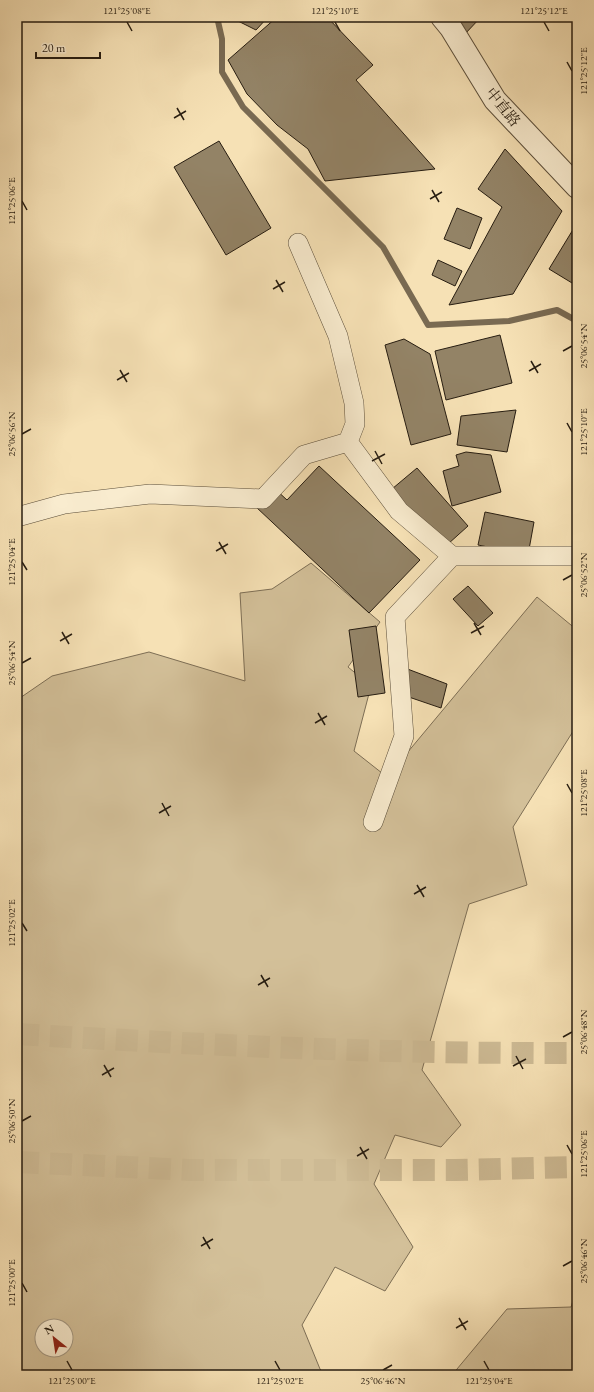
<svg xmlns="http://www.w3.org/2000/svg" width="594" height="1392" viewBox="0 0 594 1392" font-family="'EB Garamond','Noto Serif TC',serif">
  <rect width="100%" height="100%" fill="#f6e1b5"/>
  <filter id="stains"><feTurbulence type="fractalNoise" baseFrequency=".005" numOctaves="4"/><feColorMatrix values="0 0 0 0 .2 0 0 0 0 .09 0 0 0 0 .02 0 0 0 .5 -.17"/></filter>
  <radialGradient id="worn" r=".72"><stop offset=".6" stop-color="#630" stop-opacity="0"/><stop offset="1" stop-color="#630" stop-opacity=".3"/></radialGradient>
  <path fill="#d3c099" stroke="#7d6e55" fill-rule="evenodd" d="M311,563l69,59 -32,45 23,19 -17,65 33,26 150,-180 40,33v95l-64,102 14,58 -58,19 -47,166 39,55 -20,22 -46,-12 -21,49 39,63 -28,44 -50,-24 -33,58 18,44 6,6h-309v-675l35,-24 97,-24 96,29 -5,-88 32,-4zM42,1326h24v24h-24z
    M577,1288v87h-125l55,-66 64,-2z"/>
  <g fill="none" stroke-linecap="round" stroke-linejoin="round">
    <path stroke="#796a52" stroke-width="6" d="M217,17l5,22v33l21,35 140,140 45,78 81,-4 48,-11 20,11"/>
  </g>
  <path fill="#938366" stroke="#271d11" d="M237,17h31l-12,13 -20,-10z
    M277,17h50l46,48 -17,15 79,89 -110,12 -17,-32 -31,-24 -30,-31 -19,-34z
    M451,17h30l-17,18z
    M219,141l52,87 -45,27 -52,-88z
    M505,149l57,62 -49,83 -64,11 53,-98 -24,-18z
    M457,208l25,10 -12,31 -26,-10z
    M577,223v63l-28,-17z
    M438,260l24,11 -7,15 -23,-11z
    M500,335l12,48 -66,17 -11,-49z
    M404,339l26,15 21,80 -40,11 -26,-100z
    M516,410l-9,42 -50,-7 4,-29z
    M466,452l25,3 10,37 -49,14 -9,-35 16,-5 -3,-11z
    M319,466l101,94 -51,53 -113,-106 18,-19 13,12z
    M417,468l51,58 -30,27 -52,-59z
    M485,512l49,10 -6,33 -50,-10z
    M468,586l25,27 -15,13 -25,-27z
    M376,626l9,67 -27,4 -9,-67z
    M397,665l50,19 -6,24 -41,-14z"/>
  <g fill="none" stroke-linecap="round" stroke-linejoin="round">
    <path stroke="#cdba94" stroke-width="22" stroke-dasharray="22 11" stroke-linecap="butt" d="M17,1034c186,11 373,20 560,19
      M17,1162l173,8h265l122,-3"/>
    <defs>
      <path id="minor" d="M298,243l40,93 16,67 1,21 -7,18
        M348,442l51,69 53,45h125
        M17,517l47,-13 86,-10 113,5 41,-44 44,-13
        M373,822l31,-86 -9,-119 57,-61"/>
      <path id="tertiary" d="M442,17l9,11 44,72 82,87"/>
    </defs>
    <use href="#minor" stroke="#5b4e3a" stroke-width="20"/>
    <use href="#tertiary" stroke="#5b4e3a" stroke-width="24"/>
    <use href="#minor" stroke="#f9eccf" stroke-width="19"/>
    <use href="#tertiary" stroke="#f9eccf" stroke-width="22"/>
  </g>
  <path fill="none" stroke="#271d11" stroke-width="1.5" d="M127,22l5,9M335,22l5,9M544,22l5,9M567,62l5,9M177,108l7,12M174,118l12,-7M432,190l7,12M430,199l12,-7M22,201l5,9M276,280l7,12M273,289l12,-7M563,351l9,-5M531,361l7,12M120,370l7,12M529,371l12,-7M117,380l12,-7M567,423l5,9M22,434l9,-5M375,451l7,13M372,461l13,-7M219,542l7,12M216,551l12,-7M22,562l5,8M563,580l9,-5M474,623l7,12M62,632l7,12M471,633l13,-7M60,641l12,-7M22,663l9,-5M318,713l7,12M315,723l12,-7M567,784l5,9M162,803l7,13M159,813l12,-7M417,885l7,12M414,894l12,-7M22,923l5,8M261,975l7,12M258,985l12,-7M563,1037l9,-5M516,1056l7,13M104,1065l7,12M513,1066l13,-7M102,1075l12,-7M22,1121l9,-5M567,1145l5,9M360,1147l7,12M357,1156l12,-7M203,1237l7,12M201,1246l12,-7M563,1266l9,-5M22,1283l5,9M459,1318l7,12M456,1328l12,-7M67,1361l5,9M275,1361l5,9M484,1361l5,9M383,1370l9,-5"/>
  <g text-anchor="middle" stroke-width="3" stroke-linejoin="round" paint-order="stroke">
    <g font-size="15" fill="#271d11" stroke="#f9eccf">
      <text transform="translate(503 107) rotate(51)" y="5">中直路</text>
    </g>
  </g>
  <rect width="594" height="1392" fill="none" stroke="#f6e1b5" stroke-width="44"/>
  <g transform="translate(54 1338) rotate(330)"><circle r="19" fill="#f9eccf" stroke="#a59983"/>
  <path d="M0-3L7 15L0 10L-7 15Z" fill="#8f2418"/>
  <text y="-6" font-size="11" font-weight="bold" text-anchor="middle" fill="#271d11">N</text>
  </g>
  <path d="M36 52v6h64v-6" fill="none" stroke="#271d11" stroke-width="2"/>
  <text x="42" y="52" font-size="12" fill="#271d11" stroke="#f9eccf" stroke-width="3" paint-order="stroke">20 m</text>
  <rect x="22" y="22" width="550" height="1348" fill="none" stroke="#271d11" stroke-width="1.5"/>
  <g font-size="10" text-anchor="middle" fill="#271d11">
    <text x="127" y="14">121°25'08"E</text>
    <text x="335" y="14">121°25'10"E</text>
    <text x="544" y="14">121°25'12"E</text>
    <text transform="translate(583 71) rotate(-90)" y="4">121°25'12"E</text>
    <text transform="translate(11 201) rotate(-90)" y="4">121°25'06"E</text>
    <text transform="translate(583 346) rotate(-90)" y="4">25°06'54"N</text>
    <text transform="translate(583 432) rotate(-90)" y="4">121°25'10"E</text>
    <text transform="translate(11 434) rotate(-90)" y="4">25°06'56"N</text>
    <text transform="translate(11 562) rotate(-90)" y="4">121°25'04"E</text>
    <text transform="translate(583 575) rotate(-90)" y="4">25°06'52"N</text>
    <text transform="translate(11 663) rotate(-90)" y="4">25°06'54"N</text>
    <text transform="translate(583 793) rotate(-90)" y="4">121°25'08"E</text>
    <text transform="translate(11 923) rotate(-90)" y="4">121°25'02"E</text>
    <text transform="translate(583 1032) rotate(-90)" y="4">25°06'48"N</text>
    <text transform="translate(11 1121) rotate(-90)" y="4">25°06'50"N</text>
    <text transform="translate(583 1154) rotate(-90)" y="4">121°25'06"E</text>
    <text transform="translate(583 1261) rotate(-90)" y="4">25°06'46"N</text>
    <text transform="translate(11 1283) rotate(-90)" y="4">121°25'00"E</text>
    <text x="72" y="1384">121°25'00"E</text>
    <text x="280" y="1384">121°25'02"E</text>
    <text x="383" y="1384">25°06'46"N</text>
    <text x="489" y="1384">121°25'04"E</text>
  </g>
  <rect width="100%" height="100%" filter="url(#stains)"/>
  <rect width="100%" height="100%" fill="url(#worn)"/>
</svg>
